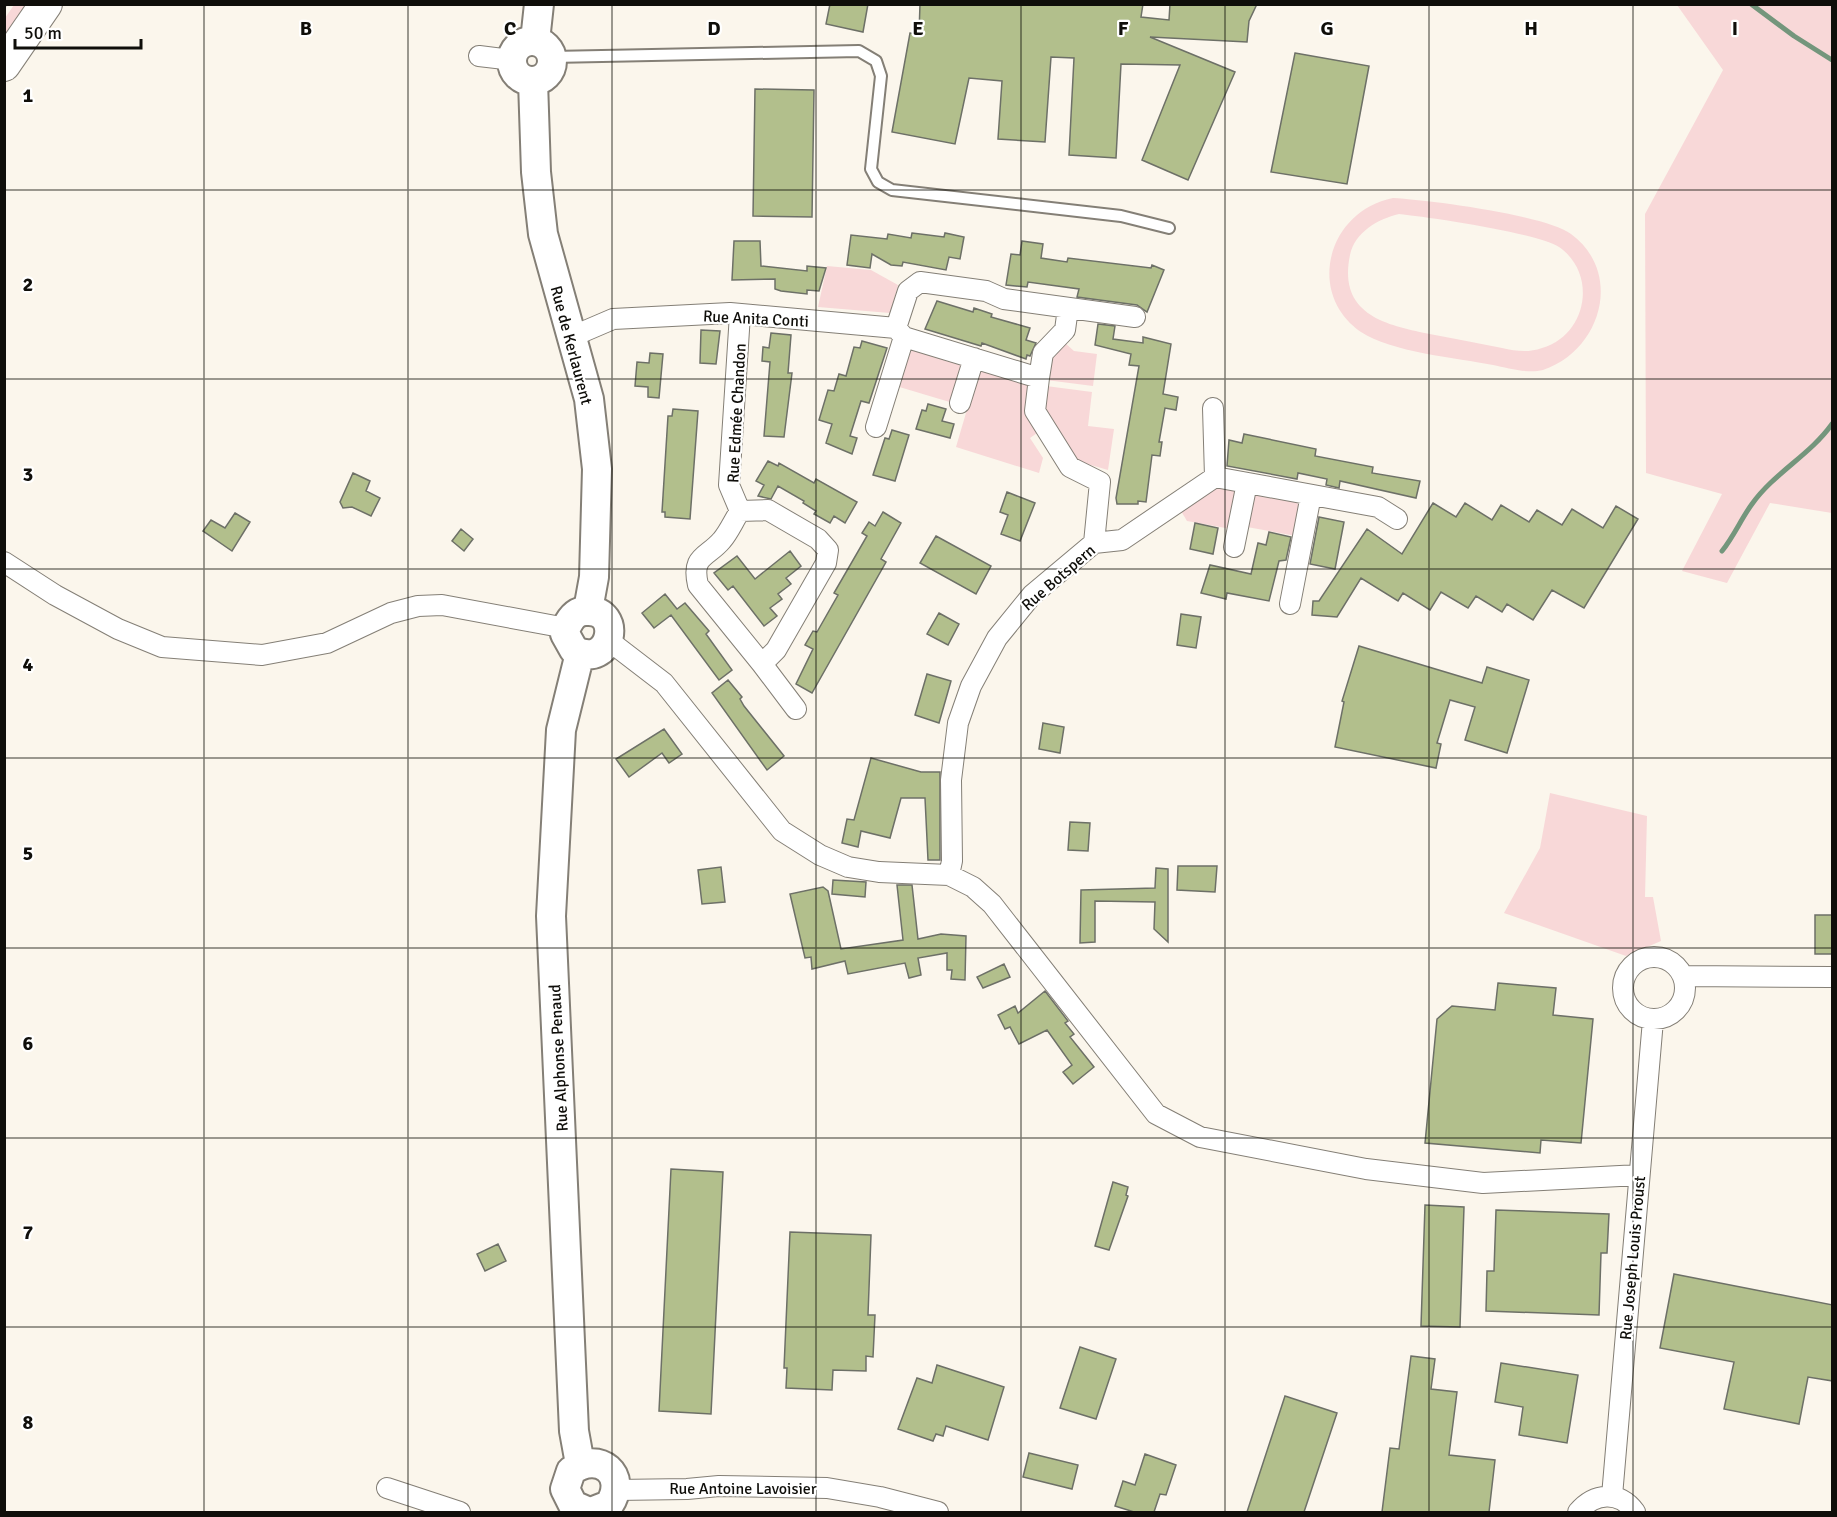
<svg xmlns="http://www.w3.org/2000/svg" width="1837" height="1517" viewBox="0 0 1837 1517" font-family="Signika,sans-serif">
  <rect width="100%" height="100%" fill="#fbf6ec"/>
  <path fill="#f8d8d8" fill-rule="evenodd" d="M14,5h16l-25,37v-24z
    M1831,5l1,508 -62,-10 -43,80 -45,-12 40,-77 -76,-21 -1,-259 78,-144 -46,-65z
    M1393,198c36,2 152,17 178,36 53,39 30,117 -28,136 -15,4 -35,-2 -50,-5 -35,-7 -103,-13 -132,-33 -56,-39 -33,-121 32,-134zM1399,214c29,3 139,19 160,33 39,27 28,88 -17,101 -14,5 -26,3 -40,0 -22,-4 -44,-9 -67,-13 -45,-9 -98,-18 -85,-80 5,-23 28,-36 49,-41z
    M827,266l44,4 27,15 -8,28 -72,-6z
    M1064,342l10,9 23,3 -4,32 -47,-6 4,-25z
    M913,347l48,15 3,6 -11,35 -57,-17 10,-35z
    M984,369l40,12 7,9 9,41 -10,7 13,20 -4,15 -83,-26 22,-75z
    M1046,386l46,6 -4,34 26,3 -6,41 -31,-9 -34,-53z
    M1220,485l13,3 5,6 -7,35 -44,-8 -6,-10z
    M1259,492l35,6 7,11 -5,27 -49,-9 6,-32z
    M1550,793l97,23 -2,81h8l8,44 -35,15 -122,-43 36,-65z"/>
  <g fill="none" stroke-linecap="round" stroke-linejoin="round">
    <path stroke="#74967c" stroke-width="5" d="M1751,4l43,32 38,24
      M1722,551c12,-15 19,-32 30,-47 22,-31 58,-49 80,-80"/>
  </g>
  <path fill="#b2bf8c" stroke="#6d7067" stroke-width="1.5" d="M830,4h38l-5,28 -37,-8z
    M920,4h223l-2,13 28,3 1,-16h87l-8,17 -2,21 -97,-5 85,35 -47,108 -46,-20 38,-95 -59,-1 -5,94 -47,-3 5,-97 -23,-1 -6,85 -47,-3 4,-58 -33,-3 -14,66 -63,-12 18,-99 9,1z
    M1295,53l74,13 -22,118 -76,-12z
    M755,89l59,1 -2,127 -59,-1z
    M912,233l32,4 1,-4 19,4 -4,22 -11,-2 -3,13 -43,-8 -1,4 -11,-1 -19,-11 -2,14 -23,-3 4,-30 36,4 1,-5 23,4z
    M734,241h26l1,25 46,5v-5l19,2 -7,23 -12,-1v4l-26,-3 -6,-2v-10l-43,1z
    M1022,241l21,3 -2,14 26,4 1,-4 83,10 1,-3 12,5 -17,42 -10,-7 -60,-8 2,-8 -51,-7 -1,5 -21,-2 5,-31 9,1z
    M937,301l36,11 1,-4 18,6 -1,3 39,11 -4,12 10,3 -6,13 -3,-1 -1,4 -44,-16 -1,3 -56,-17z
    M1098,324l17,2 -2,13 30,4v-6l28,7 -8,50 15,3 -2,13 -11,-2 -6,34h3l-2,14 -8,-1 -6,47 -8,-1v3h-21l-1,-6 23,-132 -10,-1 2,-11 -36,-9z
    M701,330l19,1 -4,33 -16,-1z
    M771,333l20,2 -3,38h4l-8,64 -20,-1 6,-74 -8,-1 1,-14 6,1z
    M862,341l25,7 -18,55 -8,-2 -11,35 7,2 -5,16 -26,-11 6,-19 -13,-4 9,-30 6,1 5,-17 7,2 8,-29 6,1z
    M650,353l13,1 -4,44 -11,-1v-10l-13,-1 2,-24 12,1z
    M928,404l18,5 -4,12 12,3 -4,14 -34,-9 6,-19 4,1z
    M673,409l25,2 -8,108 -25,-2v-5h-3l6,-96h4z
    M892,430l17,5 -14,46 -22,-6 12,-37 4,1z
    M1244,434l72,15 -1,7 58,11 -1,6 48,8 -4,17 -76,-17 -1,7 -13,-3 1,-6 -29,-6 -1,6 -70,-13 2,-26 13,3z
    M768,461l10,5 1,-3 35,20 2,-4 41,23 -12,21 -11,-7 -4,7 -16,-9 2,-3 -13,-8 1,-2 -26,-15 -7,13 -13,-3 6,-11 -8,-4z
    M353,473l17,8 -4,10 14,7 -9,18 -19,-9 -9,1 -3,-6z
    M1007,492l28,11 -15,38 -19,-7 7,-19 -8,-3z
    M1433,503l23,14 9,-14 27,17 9,-15 28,17 8,-12 25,15 10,-16 31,19 13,-22 22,13 -54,89 -32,-18 -19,30 -26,-16 -5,8 -26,-16 -8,12 -27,-16 -11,18 -27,-17 -5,8 -37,-23 -24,39 -25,-2 1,-14h6l48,-72 35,25z
    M883,512l18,11 -20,36 5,3 -74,131 -16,-9 17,-35 -8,-4 8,-14 4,1 21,-37 -4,-2 33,-57 -5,-3 7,-11 6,4z
    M235,513l15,9 -18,29 -29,-20 8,-11 14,8z
    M1319,517l25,5 -9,47 -25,-5z
    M1195,523l23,5 -5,26 -23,-5z
    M461,529l12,10 -9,12 -12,-10z
    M1269,532l22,5 -5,23 -7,1 -10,40 -42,-8 -1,6 -25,-6 9,-28 41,9 7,-31 8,2z
    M936,536l55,30 -15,28 -56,-31z
    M790,551l11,15 -15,12 5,6 -13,10 4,5 -12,9 7,8 -13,10 -31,-40 -5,4 -14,-17 23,-17 18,23z
    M665,594l12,15 8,-6 24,28 -3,3 26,36 -13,10 -48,-65 -17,13 -12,-15z
    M939,613l20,11 -11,21 -21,-11z
    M1181,614l20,3 -5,31 -19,-3z
    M1359,646l123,37 5,-16 42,13 -22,73 -42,-13 10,-33 -25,-7 -13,43 4,1 -5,24 -101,-21 9,-45 -2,-1z
    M927,674l24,7 -12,42 -24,-8z
    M728,680l14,17 -2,2 4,7 40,50 -17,14 -55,-77z
    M1043,723l21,4 -4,26 -21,-4z
    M664,729l18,25 -13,9 -7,-10 -33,24 -13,-18z
    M871,758l50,14h19v88h-12l-3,-62h-24l-11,40 -29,-7 -3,16 -16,-4 5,-24 7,1z
    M1070,822l20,1 -2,28 -20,-1z
    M1178,866h39l-2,26 -38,-2z
    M721,867l4,35 -23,2 -4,-34z
    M1156,868l12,1v73l-14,-13 1,-27 -60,-1v41l-15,1 1,-53 74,-2z
    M833,880l33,2 -1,15 -33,-3z
    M897,885h15l6,54 23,-5 25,2 -1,44 -14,-1 1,-9h-5v-17l-29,5 3,17 -12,3 -4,-15 -57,11 -3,-13 -33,8 -1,-12 -6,1 -15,-64 33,-7 5,4 13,58 62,-9z
    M1815,915h18v39h-18z
    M1004,964l6,13 -27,11 -6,-11z
    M1498,983l58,5 -3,27 40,4 -12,124 -40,-3 -1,13 -115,-10 12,-124 15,-13 43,4z
    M1045,991l23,30 -3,2 9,11 -4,3 24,30 -21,17 -10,-12 9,-7 -25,-35 -28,14 -9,-17 -5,2 -7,-14 17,-9 3,7z
    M671,1169l52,3 -12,242 -52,-3z
    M1113,1182l15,5 -2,8 2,1 -19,54 -14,-4z
    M1425,1205l39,2 -4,120 -39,-1z
    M1496,1210l113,4 -2,39h-6l-2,62 -113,-4 1,-40h7z
    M790,1232l81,3 -3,80h7l-2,42 -7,-1v15l-33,-1 -1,20 -46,-2 1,-20h-3z
    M498,1244l8,17 -21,10 -8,-17z
    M1674,1274l159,31v76l-25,-4 -9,47 -75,-15 10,-47 -74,-14z
    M1080,1347l36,12 -20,60 -36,-11z
    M1411,1356l24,3 -4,30 26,3 -8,63 46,5 -6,52h-107l8,-64 9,1z
    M1501,1363l77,12 -11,68 -48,-8 4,-28 -28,-5z
    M937,1365l67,22 -16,53 -42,-14 -3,10 -7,-2 -3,7 -35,-12 19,-51 15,5z
    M1285,1396l52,17 -33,99h-57z
    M1029,1453l49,12 -6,24 -49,-12z
    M1145,1454l31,11 -10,30 -6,-1 -6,18h-20l-19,-6 8,-25 12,4z"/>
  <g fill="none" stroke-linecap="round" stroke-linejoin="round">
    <defs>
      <path id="lane" d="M552,57l307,-6 17,10 5,15 -10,93 7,13 14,8 229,26 48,12"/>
      <path id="street" d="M479,56l33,4
        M896,328l12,-37 12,-9 66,9 18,8 131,18
        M571,337l42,-18 117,-6 166,15 8,9 135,41 -4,33 35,56 30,15 -6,61
        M1039,378l4,-25 22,-23 3,-22
        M960,403l14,-45
        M1213,408l2,69
        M876,427l28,-90
        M740,511l28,-1 50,29 10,11 -2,13 -50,87 -14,14 -64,-79c-7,-30 9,-27 24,-45 7,-8 12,-20 18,-29l-11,-26 11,-171
        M1234,547l13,-64
        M4,562l51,33 63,34 44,18 100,8 65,-12 64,-30 27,-7 24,-1 124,23 -1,6
        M1290,604l21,-109
        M608,640l56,43 118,148 38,24 28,12 31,5 70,3 24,12 19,17 164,210 44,23 166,32 117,14 156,-8
        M762,664l34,45
        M949,875l3,-14 -1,-81 7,-57 13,-37 26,-48 35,-43 62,-52 28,-3 93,-63 163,30 19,12
        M1623 988a31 31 0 1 1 62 0a31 31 0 1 1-62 0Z
        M1684,976l148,1
        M387,1488l73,24
        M616,1490l71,-1 32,-3 108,2 53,9 58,15
        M1612,1496l41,-476
        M1578,1512c16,-19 41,-22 57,0"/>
      <path id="secondary" d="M512 61a20 20 0 1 1 40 0a20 20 0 1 1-40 0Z
        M535,41l4,-37
        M533,81l3,91 7,62 46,165 8,70 -3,108 -6,33
        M565,634l9,16c38,21 50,-42 12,-39 -11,0 -16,8 -20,17
        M580,653l-19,77 -10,186 23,515 6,33
        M589,1512l-16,-7 -8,-16 6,-18c28,-21 58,4 38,34l-18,7"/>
      <path id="primary" d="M4,65l42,-61"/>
    </defs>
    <use href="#lane" stroke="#847f76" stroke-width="14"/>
    <use href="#street" stroke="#847f76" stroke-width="22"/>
    <use href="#secondary" stroke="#847f76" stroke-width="32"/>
    <use href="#primary" stroke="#847f76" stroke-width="34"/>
    <use href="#lane" stroke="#fff" stroke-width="10"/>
    <use href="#street" stroke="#fff" stroke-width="20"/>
    <use href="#secondary" stroke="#fff" stroke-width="28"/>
    <use href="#primary" stroke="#fff" stroke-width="32"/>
    <path stroke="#36342f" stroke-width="1.5" d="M4,8l3,-4"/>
  </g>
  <path fill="none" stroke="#0f0e0a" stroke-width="1.5" stroke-opacity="0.55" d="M204,4v1508M408,4v1508M612,4v1508M816,4v1508M1021,4v1508M1225,4v1508M1429,4v1508M1633,4v1508M4,190h1828M4,379h1828M4,569h1828M4,758h1828M4,948h1828M4,1138h1828M4,1327h1828"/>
  <g text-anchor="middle" stroke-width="4.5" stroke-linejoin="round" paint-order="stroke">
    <g font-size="16" fill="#0f0e0a" stroke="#fff">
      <text transform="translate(756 318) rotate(3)" y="6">Rue Anita Conti</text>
      <text transform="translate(572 345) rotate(75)" y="6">Rue de Kerlaurent</text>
      <text transform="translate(736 413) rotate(-87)" y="6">Rue Edmée Chandon</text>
      <text transform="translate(1058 577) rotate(-41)" y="6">Rue Botspern</text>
      <text transform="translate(558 1058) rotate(-93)" y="6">Rue Alphonse Penaud</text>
      <text transform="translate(1632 1258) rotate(-85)" y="6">Rue Joseph Louis Proust</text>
      <text x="743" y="1494">Rue Antoine Lavoisier</text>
    </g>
  </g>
  <g font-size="20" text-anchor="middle" font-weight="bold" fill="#0f0e0a" stroke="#fff" stroke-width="4.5" stroke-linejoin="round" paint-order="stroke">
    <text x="306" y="35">B</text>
    <text x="510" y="35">C</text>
    <text x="714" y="35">D</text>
    <text x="918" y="35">E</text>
    <text x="1123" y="35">F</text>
    <text x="1327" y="35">G</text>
    <text x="1531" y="35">H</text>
    <text x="1735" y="35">I</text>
    <text x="28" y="102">1</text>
    <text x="28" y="291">2</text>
    <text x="28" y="481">3</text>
    <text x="28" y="671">4</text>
    <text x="28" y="860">5</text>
    <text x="28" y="1050">6</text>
    <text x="28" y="1239">7</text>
    <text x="28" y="1429">8</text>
  </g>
  <rect width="1837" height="1517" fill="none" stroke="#0f0e0a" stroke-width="12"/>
  <path d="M15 39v9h126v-9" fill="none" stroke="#0f0e0a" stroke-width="3"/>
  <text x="24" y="39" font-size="18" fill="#0f0e0a" stroke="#ffffff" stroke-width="4.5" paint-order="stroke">50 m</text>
</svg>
